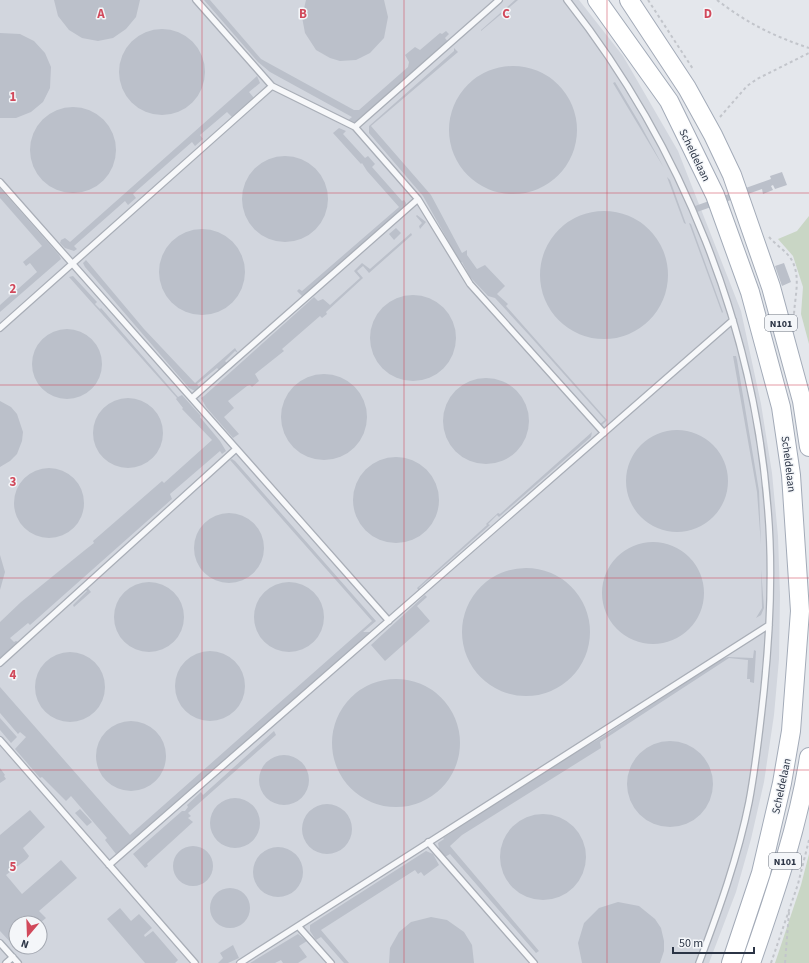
<svg xmlns="http://www.w3.org/2000/svg" width="809" height="963" viewBox="0 0 809 963" font-family="'Source Sans 3',sans-serif">
  <rect width="100%" height="100%" fill="#e4e7ec"/>
  <path fill="#d2d6de" fill-rule="evenodd" d="M0,0h579l44,56 55,95 63,160 20,93 11,69 6,63 2,59 -1,64 -5,56 -10,67 -13,57 -15,53 -27,71h-709zM16,923h24v24h-24z"/>
  <path fill="#c9d6c5" d="M809,216v128l-8,-30 2,-27 -10,-31 -15,-17 19,-8z
    M809,854v109h-34l26,-78z"/>
  <path fill="#bbc0ca" d="M54,0h86l-4,17 -10,12 -13,9 -15,3 -16,-3 -13,-8 -11,-14z
    M204,0h6l51,59 93,51h5l49,-43 1,-5 -4,-7 10,-8 5,3 20,-17 2,1 4,-3 3,3 -4,4 3,4 -96,83 -6,-3 6,-5 -82,-45 -12,-10z
    M306,0h78l4,17 -4,21 -14,15 -14,7 -16,1 -10,-3 -14,-8 -11,-17 -3,-16z
    M515,0h3l-37,31v-1z
    M119 72a43 43 0 1 1 86 0a43 43 0 1 1-86 0Z
    M0,33l20,1 14,7 11,12 6,14 -1,21 -7,14 -12,10 -15,6h-16z
    M454,48l4,4 -87,74 60,69 31,58 5,-3v5l10,14 8,-4 20,21 -8,8 11,10 -2,2 101,114 -5,5 -2,-1 5,-4 -76,-85 -34,-37 -7,-2 -18,-19 -8,-15h-2l-37,-66 -54,-63v-7l85,-75z
    M449 130a64 64 0 1 1 128 0a64 64 0 1 1-128 0Z
    M257,76l3,7 -11,9 5,6 -21,20 -6,-6 -27,23 3,4 -8,7 -3,-4 -59,52 3,4 -8,7 -3,-4 -51,45 3,3 -3,2 -9,-3 -5,-5 1,-3 4,-2 5,4z
    M615,82l25,42 24,44 -51,-85z
    M30 150a43 43 0 1 1 86 0a43 43 0 1 1-86 0Z
    M339,128l7,3 -3,3 22,24 3,-2 7,8 -3,3 30,34 2,-1 2,3v3l-103,91 -6,-6 2,-2 3,2 97,-84 -32,-36 -5,-8 -1,1 -28,-31z
    M242 199a43 43 0 1 1 86 0a43 43 0 1 1-86 0Z
    M782,172l5,13 -12,4 -2,-4 -2,1 2,4 -10,4 -1,-5 -65,23 -2,-6 76,-27 -1,-3z
    M667,177l3,3 16,44 -2,-1z
    M0,188l59,67 2,4 -61,53v-7l37,-33 -7,-9 -4,3 -3,-4 19,-16 -42,-48z
    M540 275a64 64 0 1 1 128 0a64 64 0 1 1-128 0Z
    M417,215l9,7 -6,7 -1,-3 3,-3 -6,-7z
    M689,223l2,1 32,88 -1,1z
    M396,228l5,5 -7,7 -5,-6z
    M159 272a43 43 0 1 1 86 0a43 43 0 1 1-86 0Z
    M411,233l1,2 -43,38 -6,-7 -6,5 6,7 -37,34 1,2 -5,4 -2,-2 -38,33 2,2 -29,23 4,7 -7,6 -2,-2 -3,1 -19,15 6,7 -10,9 15,17 -6,4 -27,-31 -5,-9 3,-2 110,-99 4,4 5,-2 7,6 30,-27 -6,-7 8,-8 8,6z
    M86,260l58,69 51,54 40,-35 3,5 -3,-2 -10,10 2,2 -8,7 -2,-2 -20,16 2,3 -4,4 -6,-3 -104,-121 -2,-4z
    M784,263l7,19 -9,4 -7,-20z
    M73,276l24,26 -2,2 5,5 1,-1 77,89 4,-2 19,21 -1,1 20,24 6,10 -4,3 -2,-3 -50,43 2,5 -142,126 -2,-2 -18,15 4,4 2,-1 2,1 -18,17v-37l21,-20 64,-52 9,-7 -1,-2 69,-60 2,2 48,-43 -30,-31 1,-1 -7,-9 1,-1 -108,-121z
    M370 338a43 43 0 1 1 86 0a43 43 0 1 1-86 0Z
    M32 364a35 35 0 1 1 70 0a35 35 0 1 1-70 0Z
    M733,356h3l1,4 22,131 2,54 -4,-53z
    M281 417a43 43 0 1 1 86 0a43 43 0 1 1-86 0Z
    M443 421a43 43 0 1 1 86 0a43 43 0 1 1-86 0Z
    M93 433a35 35 0 1 1 70 0a35 35 0 1 1-70 0Z
    M0,401l11,6 6,7 6,18 -1,9 -5,13 -7,7 -10,6z
    M626 481a51 51 0 1 1 102 0a51 51 0 1 1-102 0Z
    M592,432l-1,5 -92,80 -2,-2 -9,9 2,1 -71,63 2,1 -2,2 -2,-3 70,-63 -1,-1 12,-11 2,1z
    M353 500a43 43 0 1 1 86 0a43 43 0 1 1-86 0Z
    M232,459l3,2 141,160 -13,11h7l-22,20 -232,202 -11,-14 2,-2 -36,-42 -5,5 -24,-24 -2,1 -25,-29 11,-12 -6,-5 -2,2 -18,-21v-26l130,148 242,-214 -142,-161z
    M14 503a35 35 0 1 1 70 0a35 35 0 1 1-70 0Z
    M194 548a35 35 0 1 1 70 0a35 35 0 1 1-70 0Z
    M602 593a51 51 0 1 1 102 0a51 51 0 1 1-102 0Z
    M0,555l5,17 -5,18z
    M462 632a64 64 0 1 1 128 0a64 64 0 1 1-128 0Z
    M761,569l3,39 -3,7 -5,3 6,-10z
    M114 617a35 35 0 1 1 70 0a35 35 0 1 1-70 0Z
    M254 617a35 35 0 1 1 70 0a35 35 0 1 1-70 0Z
    M86,586l5,6 -17,15 -1,-2 14,-14 -3,-3z
    M425,595l2,2 -10,9 13,15 -45,40 -14,-16z
    M754,650l2,1 -2,32 -4,-1v-3h-3l1,-19 -19,-2 -129,84 1,6 -139,87 -12,11 89,105 -3,2 -86,-99 -5,3 -6,-8 -1,-6 6,-4 -1,-1 134,-87 22,-12 121,-79 8,-3 25,1z
    M175 686a35 35 0 1 1 70 0a35 35 0 1 1-70 0Z
    M35 687a35 35 0 1 1 70 0a35 35 0 1 1-70 0Z
    M332 743a64 64 0 1 1 128 0a64 64 0 1 1-128 0Z
    M0,718l17,19 -6,6 -11,-13z
    M96 756a35 35 0 1 1 70 0a35 35 0 1 1-70 0Z
    M274,731l2,4 -88,78 3,3 -3,2 5,4 -46,42 1,2 -3,2 -12,-14 49,-43h3l3,-4 -1,-2 14,-13 2,3z
    M627 784a43 43 0 1 1 86 0a43 43 0 1 1-86 0Z
    M259 780a25 25 0 1 1 50 0a25 25 0 1 1-50 0Z
    M0,768l5,7 -1,1 2,3 -6,4z
    M210 823a25 25 0 1 1 50 0a25 25 0 1 1-50 0Z
    M302 829a25 25 0 1 1 50 0a25 25 0 1 1-50 0Z
    M80,809l12,13 -5,4 -12,-13z
    M30,810l15,17 -22,21 6,8 -2,3 -21,16 16,19 39,-34 16,18 -38,33 7,7 -6,5h-24v20l-3,2 -13,-14v-96z
    M500 857a43 43 0 1 1 86 0a43 43 0 1 1-86 0Z
    M173 866a20 20 0 1 1 40 0a20 20 0 1 1-40 0Z
    M253 872a25 25 0 1 1 50 0a25 25 0 1 1-50 0Z
    M426,851l7,3 6,11 -15,11 -3,-4 -3,2 -3,-4 -94,60 28,33h-5l-23,-26 -5,3 -6,-9v-6z
    M210 908a20 20 0 1 1 40 0a20 20 0 1 1-40 0Z
    M618,902l21,4 16,13 6,9 3,13v10l-4,12h-78l-4,-20 6,-20 15,-15z
    M120,908l11,13 8,-7 13,14 -8,7 1,2 8,-6 25,29 -3,3h-30l-38,-44z
    M431,917l16,3 17,12 8,13 2,18h-85l1,-15 9,-16 12,-10z
    M298,934l9,7 -8,5 8,11 -9,6h-15l-2,-3 -6,3h-25z
    M233,945l6,13 -11,5h-10l5,-5 -3,-5z"/>
  <g fill="none" stroke-linecap="round" stroke-linejoin="round">
    <defs>
      <path id="service" d="M196,0l76,86 83,41 63,72 52,85 134,149
        M567,0c115,146 187,325 201,511 5,60 2,120 -4,179 -4,37 -8,75 -15,112 -11,55 -30,108 -50,161
        M355,127l144,-127
        M0,182l389,439
        M0,328l272,-242
        M192,398l226,-199
        M0,663l236,-214
        M0,740l195,223
        M428,842l106,121
        M109,865l624,-545
        M298,926l33,37
        M0,943l18,20
        M6,963l7,-6
        M240,963l529,-338"/>
      <path id="primary" d="M597,0l72,101 46,94 35,97 31,115 10,68 9,136 -9,120 -9,52 -21,90 -30,90
        M629,0l58,88 26,47 19,40 39,112 31,114 7,46
        M751,963c23,-67 47,-135 58,-206"/>
    </defs>
    <use href="#service" stroke="#a9aeb7" stroke-width="8"/>
    <use href="#primary" stroke="#a3abb8" stroke-width="20"/>
    <path stroke="#c2c5cb" stroke-width="2" stroke-dasharray="3 3" stroke-linecap="butt" d="M648,0l45,69
      M717,0c30,23 56,36 92,48
      M720,117l27,-31 10,-7 52,-26
      M769,237c6,7 14,12 20,19 13,17 6,39 5,58
      M771,963l27,-79 11,-44
      M785,963l4,-51"/>
    <use href="#service" stroke="#f7f8fa" stroke-width="5.5"/>
    <use href="#primary" stroke="#fff" stroke-width="18"/>
  </g>
  <path fill="none" stroke="#d1495b" stroke-width="1" stroke-opacity="0.55" d="M202,0v963M404,0v963M607,0v963M0,193h809M0,385h809M0,578h809M0,770h809"/>
  <g text-anchor="middle" stroke-width="3" stroke-linejoin="round" paint-order="stroke">
    <g fill="#f4f6f9" stroke="#676e7b" stroke-width="1">
      <rect x="765" y="315" width="32" height="16" rx="3"/>
      <rect x="769" y="853" width="32" height="16" rx="3"/>
    </g>
    <g font-size="10" font-weight="bold" fill="#2b3445">
      <text x="781" y="327">N101</text>
      <text x="785" y="865">N101</text>
    </g>
    <g font-size="11" fill="#2b3445" stroke="#f4f6f9">
      <text transform="translate(695 155) rotate(64)" y="4">Scheldelaan</text>
      <text transform="translate(789 464) rotate(83)" y="4">Scheldelaan</text>
      <text transform="translate(781 786) rotate(-78)" y="4">Scheldelaan</text>
    </g>
  </g>
  <g font-size="13" text-anchor="middle" font-weight="bold" fill="#d1495b" stroke="#f4f6f9" stroke-width="3" stroke-linejoin="round" paint-order="stroke">
    <text x="101" y="18">A</text>
    <text x="303" y="18">B</text>
    <text x="506" y="18">C</text>
    <text x="708" y="18">D</text>
    <text x="13" y="101">1</text>
    <text x="13" y="293">2</text>
    <text x="13" y="486">3</text>
    <text x="13" y="679">4</text>
    <text x="13" y="871">5</text>
  </g>
  <g transform="translate(28 935) rotate(199)"><circle r="19" fill="#f4f6f9" stroke="#a4a8b1"/>
  <path d="M0-3L7 15L0 10L-7 15Z" fill="#d1495b"/>
  <text y="-6" font-size="11" font-weight="bold" text-anchor="middle" fill="#2b3445">N</text>
  </g>
  <path d="M673 947v6h81v-6" fill="none" stroke="#2b3445" stroke-width="2"/>
  <text x="679" y="947" font-size="12" fill="#2b3445" stroke="#f4f6f9" stroke-width="3" paint-order="stroke">50 m</text>
</svg>
